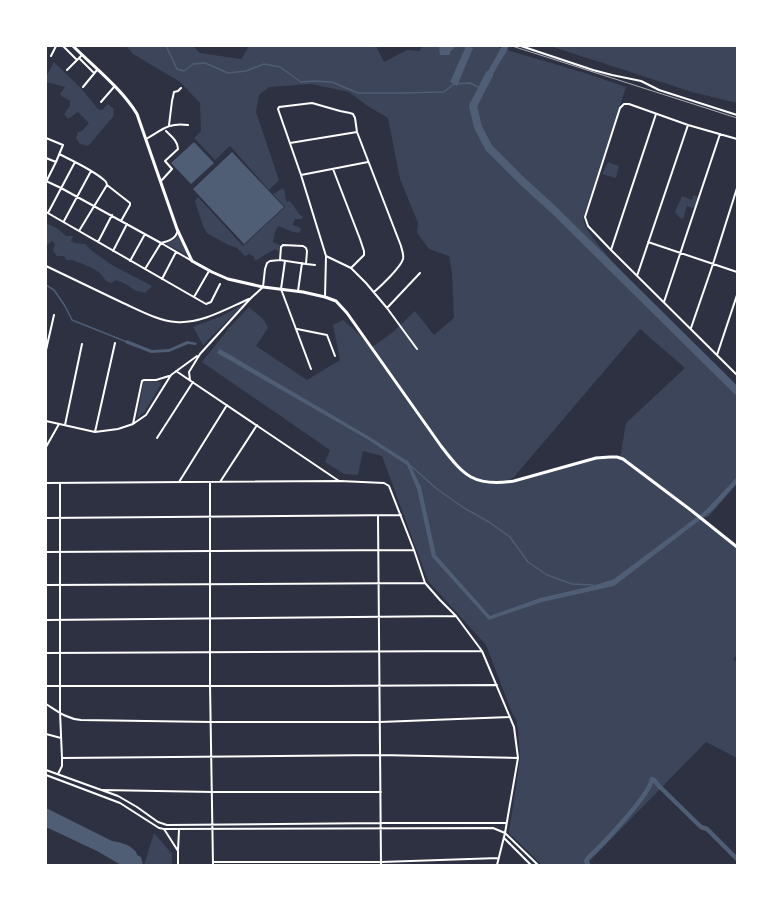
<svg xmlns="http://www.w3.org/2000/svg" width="783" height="911" viewBox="0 0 783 911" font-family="'Asap Condensed',sans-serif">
  <rect width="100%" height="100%" fill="#2d3142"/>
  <path fill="#3c4559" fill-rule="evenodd" d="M126,46h67l7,7 41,6 6,-9 1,-4h128l8,16 23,-12 12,1 4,-5h71l91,27 41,14 -43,131 3,10 13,18 58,65 80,80v93l-28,32 -7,3 35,28v108l-4,4 4,3v96l-31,-16 -120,123h-44l-33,-32 11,-74 -2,-30 -2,-10 -4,-6 -26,-68 -58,-64 -46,-125 -19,-5 -5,24 -14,-1 -19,-12 5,-12 -128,-88 27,-34 20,-21 15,13 4,8 -12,18 51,34 33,-20 -7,-35 10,-5 24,21 5,6 21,-15 22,-21 19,24 20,-17 -2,-45 -3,-17 -20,-7 -12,-16 1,-10 -18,-44 -12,-61 -19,-11 -20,-15 -38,-8 -42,3 -10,8 -3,17 23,68 -10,10 -39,-44 -15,14 -21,-22 7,-7 -1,-28 -20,-21 -47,-28zM640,329l45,39 -59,55 -6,35h-24l-94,25 12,-6z
    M550,46h187v57l-45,-11z
    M54,62l27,26 17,21 4,1 6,-6 6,5 -1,3 1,2 -1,3 -25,29 -8,-2 -4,-6 2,-6 4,-1 7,-8 -11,-11 -10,7 -4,-5 6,-8v-5l-7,-4 -3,-3 5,-7 -19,-5v-5z
    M608,162l11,4 -3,12 -14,-4z
    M283,188l2,4v5l2,5 3,-1 10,14 3,1 -1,3h-7l-2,6 6,2 2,2 -1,4 -7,-1 -15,-6 -3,6 -2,10 7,3 -1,6 -4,-2 -20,12 -1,-4 -5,-3 -4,2 -8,-8 -9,-3 -21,-12 -4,-7 -8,-25 3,-4 45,49 42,-39 -12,-13z
    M693,195l5,2 -4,11 -7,-2 -4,13 -3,-1 -5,-6 7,-16 10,4z
    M46,223l12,6 8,7h7l-2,5 4,2 10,1 7,7 20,14 40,21 -7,7 -11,-3 -8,-6 -10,-4 -5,3 -5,-2 -6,-8 -8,-5 -9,-4 -6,-2 -4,-2h-7l-2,-4h-7l-4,-5 2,-7 -3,-3 -6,5z
    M178,236l9,18v1l-23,-12 9,-2z
    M245,303l-42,42 -10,-18c7,-4 14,-5 21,-8 11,-4 21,-10 31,-16z
    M144,380l16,2 1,2 -1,2 -15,25 -8,7v-1z
    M154,833l18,21v11h-28z"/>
  <path fill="#4f5d75" d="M439,46h10l6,1 -5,5v3h-10z
    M466,46l7,2 -16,38 -7,-4z
    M502,46h7l-3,7 -3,4 -17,29 -4,-4z
    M194,142l20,21 -23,21 -20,-21z
    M232,152l52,55 -40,37 -51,-55z
    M127,340l25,10 17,-1 18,-8 10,2 -1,2 -8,-1 -19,8 -18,1 -26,-10z
    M220,349l148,87 41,26 12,25 15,68 54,61 50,-18 52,-12 22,-7 91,-68 32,-34v6l-24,27 -99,76 -72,16 -53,18 -57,-63 -15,-68 -10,-24 -40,-26 -150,-86z
    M46,808l66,33c7,1 17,3 22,9 4,3 1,5 7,7l2,8h-22l-24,-14 -49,-23h-2z"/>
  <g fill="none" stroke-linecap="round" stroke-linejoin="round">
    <path stroke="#4f5d75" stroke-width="1.5" d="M166,46l5,10 6,13 7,2 9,-7 12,-1 23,10 18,-2 18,-7 16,3 21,15 14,-1 17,1 26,11h42l44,-1 10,-8 16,-1 12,6
      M46,285l8,5 11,16 7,14 55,22
      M411,466l26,23 27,19 25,14 21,15 18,25 19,13 25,9 21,1"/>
    <path stroke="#4f5d75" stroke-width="4.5" d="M588,864l-2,-3 2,-3c13,-12 62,-63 64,-79l2,1 5,6 42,41 6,2 30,30"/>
    <path stroke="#4f5d75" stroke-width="8" d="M489,75l-16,31 5,21 11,21 32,32 34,31 182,180"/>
    <path stroke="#fff" stroke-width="2" d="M63,46l14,14
      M521,46l72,24 19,5 29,6 18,9 78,25
      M51,56l5,-10
      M79,58l15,15
      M67,70l15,-15
      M83,87l14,-17
      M101,102l13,-15
      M169,125l3,-24 2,-9 4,-1 3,-3
      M46,138l17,7 -7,17
      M146,139c16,-9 23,-17 42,-14
      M737,139l-49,-14 -59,-21h-5l-4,4 -35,109 3,9 23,24 126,125
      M290,143l67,-11
      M59,154c14,7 34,16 45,26 3,2 2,2 3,5l-28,46
      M46,158l10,4 -10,20
      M333,169l27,70 4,12v4l-13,13
      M301,175l67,-13
      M46,181l15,7 100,55 31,18
      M161,181l11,-12 -7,-8 13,-12c0,-8 -7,-13 -12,-18
      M107,185l23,18v2l-9,16
      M46,212l160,92 5,-2 9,-18
      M48,213l27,-51
      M64,221l27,-50
      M98,242l14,-27
      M648,242l89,30
      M611,250l45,-136
      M113,251l14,-27
      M326,256l25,12 15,15 21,25 30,41
      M130,261l15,-27
      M285,261l-4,28 30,80
      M306,264l9,1
      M46,266c25,12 50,24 75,36 16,7 37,19 55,20 25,2 50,-13 73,-23
      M145,269l16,-26c8,-2 15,-4 17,-13
      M637,276l51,-151
      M162,279l14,-27
      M298,291l4,-28
      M194,297l15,-26
      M325,297l1,-41 -25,-81 -23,-66 1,-2 33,-4 28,8 10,2 3,1 2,4 2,14 44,114c1,5 3,8 2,13 -2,8 -22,27 -29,33
      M664,302l56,-168
      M387,308l33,-35
      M691,328l22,-64 24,-76
      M297,329l30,6 8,21
      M46,350l8,-35
      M717,355l20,-60
      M176,371l163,110
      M190,380l-1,-8 11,-18 50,-55 13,-12 2,-18 2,-6 3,-2 10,-1 26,4 1,-13 -1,-3 -3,-2 -20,-1 -2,2 -1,13
      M46,421l49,11 23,-3 15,-5 13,-9 25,-40 26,-19
      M133,424l9,-43 2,-1h12l13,-4
      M65,425l17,-81
      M95,432l20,-89
      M157,438l36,-56
      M46,447l13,-23
      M179,482l48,-77
      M220,482l37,-57
      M46,483l294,-2 44,2 5,3 25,64 11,33 15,17 16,16 26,35 32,76 4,31 -13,75 -8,32
      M60,483v229l2,46 318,-3 138,3
      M210,483v202l3,180
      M378,516l3,349
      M46,518l355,-3
      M46,552l368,-2
      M46,585l379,-2
      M46,620l410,-4
      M46,653l436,-2
      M46,686h279l172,-1
      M46,704c11,7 21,15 35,16l130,2h169l130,-5
      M46,734l15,4
      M46,770l72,26 19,11 21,15 9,3 214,-2h125
      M58,774l4,-8v-8
      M46,775l74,28 39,25 5,1 329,-1 12,5 33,32
      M102,790l110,2h169
      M164,829l14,22v14
      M504,838l27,27
      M178,850l1,-20
      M213,862h168l118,-4"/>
    <path stroke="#fff" stroke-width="3" d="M73,46c21,21 49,43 64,68l40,115 15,32 20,11 16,7 35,8 40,5 22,5 11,4 11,12 94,133c23,30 33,41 73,35l82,-23 14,-1h7l6,2 69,52 45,36"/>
    <path stroke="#abadb3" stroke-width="1" d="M512,46l225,72"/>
  </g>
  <rect width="783" height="911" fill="none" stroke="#ffffff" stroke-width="94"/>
</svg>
